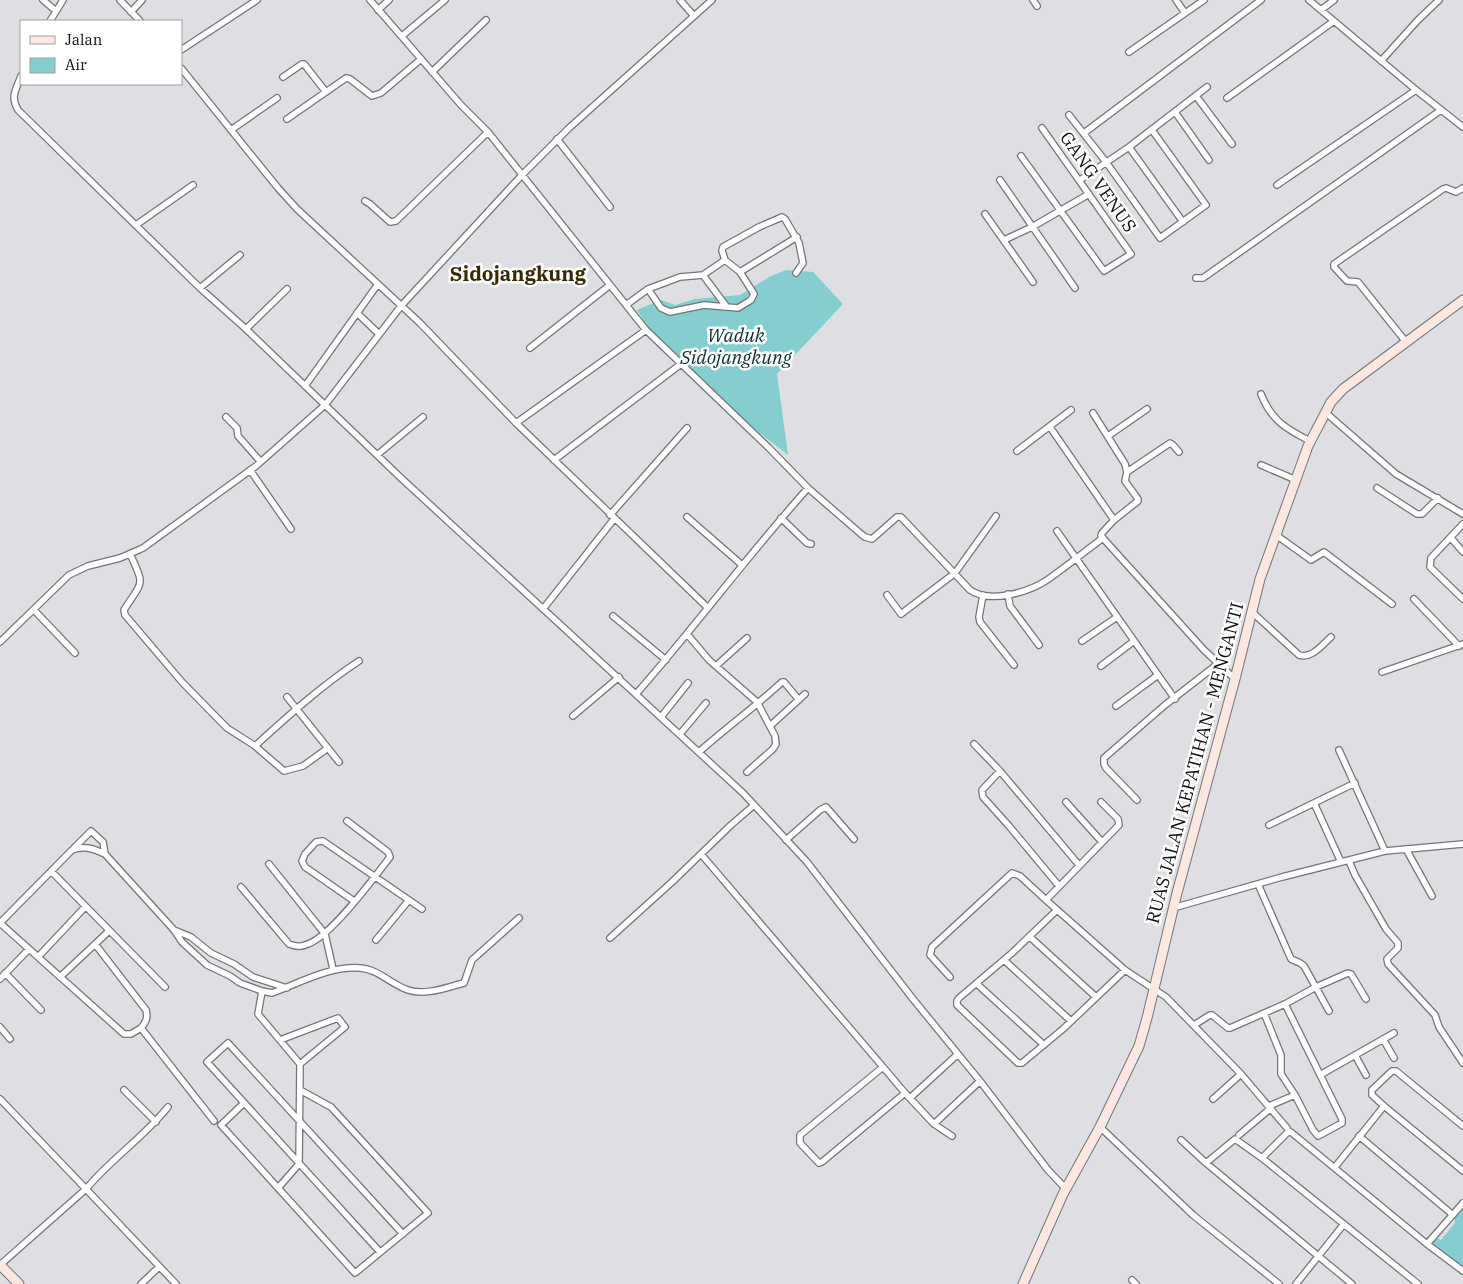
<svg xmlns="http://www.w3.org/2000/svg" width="1463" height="1284" viewBox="0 0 1463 1284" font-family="'IBM Plex Serif',serif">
  <rect width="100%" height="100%" fill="#dddfe3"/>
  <path fill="#85cecf" d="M786,270l27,2 30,32 -66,70 11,81 -58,-45 -74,-71 -19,-29 24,-10 14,5 20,-6 45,-4 31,-19z
    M1463,1206v62l-6,-5 -2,2 -25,-22 8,-5 3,2 14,-17 -1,-7z"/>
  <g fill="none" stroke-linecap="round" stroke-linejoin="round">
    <defs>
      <path id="minor" d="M43,0l13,11
        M120,0l20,21
        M370,0l91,105 27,27 158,198 123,118 39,40 53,46 4,3 7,2 25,-22h4l69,73c20,14 59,2 77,-10 19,-13 37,-28 56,-42
        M680,0l14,16
        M1033,0l4,6
        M1176,0l9,13
        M1309,0l107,90 47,37
        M378,10l11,-10
        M1321,10l13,-10
        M131,12l11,-12
        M50,21l13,-21
        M402,36l43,-36
        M181,50l76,-50
        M1129,52l75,-52
        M1381,61l37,-41 21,-20
        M181,68l97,120 19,21 123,114 96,100 191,184
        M432,72l54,-52
        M21,76c-5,14 -11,20 -3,34l182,178
        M283,77l19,-13h2l22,28
        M1196,96l36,48
        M1227,98l107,-77
        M1175,112l34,48
        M1069,115l37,47 54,76 46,-33 -54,-75
        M287,119l59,-41 4,1 22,17 9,-3 40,-34
        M231,130l46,-32
        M1084,133l177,-133
        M557,139l53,68
        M1129,147l54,75
        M1021,156l83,115 27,-17 -89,-126
        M1000,180l75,108
        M1080,180l49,-33 78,-60
        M1277,185l139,-95
        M365,201l5,3 20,18 6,-1 92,-89
        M985,214l48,68
        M136,225l57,-40
        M1004,240l28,-13 57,-33
        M240,255l-40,33 46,41 155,149 342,315 64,69 106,137 67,82 68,89 18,19
        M725,260l-3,-9 1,-4 36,-20 23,-10 3,2 14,24 4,20 -7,10
        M740,272l57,-35
        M703,275l23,31
        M1196,278h7l238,-168
        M626,305l22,-16 13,19 9,4 34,-7 34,3 13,-8 3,-6 -14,-22 -15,-12 -22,15 -23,2 -32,12
        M357,313l22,21
        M246,329l41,-40
        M1406,342l-48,-60 -11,-1 -13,-14v-3l109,-75 3,-1 10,4 7,-4
        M530,348l80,-63
        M305,386l73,-102
        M1261,394c10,26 25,35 49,47
        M1325,412l71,62 67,40
        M1093,413l32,51 2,8 -2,9 13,18v2l-24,19 -12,13 -1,3 103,114 31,29
        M226,417l11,11 1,8 22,25
        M516,423l130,-93
        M1050,427l64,93
        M1108,436l39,-27
        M1017,451l54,-41
        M377,455l46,-38
        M554,460l127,-96
        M1261,465l35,15
        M250,470l41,59
        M1127,472l43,-29 3,2 6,7
        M1377,488l40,26h5l16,-16
        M610,515l77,-87
        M687,517l55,48
        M781,518l26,25 4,1
        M1463,524l-32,34 -1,9 33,32
        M1057,531l118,168
        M1276,535l35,25 13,-8 68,52
        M1451,538l12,14
        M130,554c16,33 12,27 -6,56l1,5 57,67 45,46 28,18c33,-30 66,-60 104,-85
        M1008,594l2,12 29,39
        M887,595l14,19 54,-41 41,-57
        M983,595l-4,22 1,5 34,43
        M1414,599l45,47
        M543,609l71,-90
        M34,610l41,43
        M1252,612l47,43c13,4 23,-10 32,-18
        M613,616l53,44
        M687,634l22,26 48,42 18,34 1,8 -3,5 -26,23
        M1082,641l35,-24
        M0,642l69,-67 19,-9 32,-8 23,-10 113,-82 69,-61 76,-99 121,-131 47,-47 143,-128
        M716,666l31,-28
        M1101,666l33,-25
        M1382,672l81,-28
        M636,694c59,-67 112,-139 172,-206
        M287,697l52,65
        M1116,706l42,-31
        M573,716l46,-39
        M661,717l27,-34
        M770,726l35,-32
        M680,734l26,-31
        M974,744l26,27 79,94
        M255,746l29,25 19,-5 25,-18
        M1339,750l46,101
        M699,752c27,-24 56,-45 83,-70h2l15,18
        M1000,771l-18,19 1,7 26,29 50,60
        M1137,800l-31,-32 -2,-4v-6l61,-53 54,-42
        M1066,802l36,40
        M1101,802l17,17 1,6 -73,75 79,70 41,27 75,77 46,54
        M1269,825l45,-22
        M786,840l34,-30 6,-3 28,32
        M74,848l17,-17 12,11 2,12
        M1406,849l26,47
        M701,854l182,213 -83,68v8l19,20 3,-1 83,-69 29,31
        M1349,861l6,14 31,54 12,14v5l-11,11 1,5 47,51 4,12 24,36
        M1341,862l-27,-59 41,-20
        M269,864l56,70 8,35
        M51,871l114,116
        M1258,884l33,75 9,4 4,3 25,45
        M241,887l48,57c8,3 12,3 19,0 23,-8 66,-66 82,-87l-2,-5 -41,-31
        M354,901l-49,-34 -3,-6 3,-7 11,-12 7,-1 99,68
        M1173,908l109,-31 103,-26 78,-7
        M1057,910l-45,43 -53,45 -2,3v4l61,58h4l41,-34 62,-59
        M0,923l72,-73c13,-5 22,-1 33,4l69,76 8,12 25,23 23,11 10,7 22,8 10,2c28,-10 56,-27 88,-25 18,1 32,17 48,22 18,6 39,-3 56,-7l8,-23 47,-42
        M0,923l124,111h7l10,-6 73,93
        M174,930l17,7 20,16 23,11 19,13 34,11
        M1030,937l66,60
        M610,938l62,-56 59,-57 22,-19
        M376,940l33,-40
        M95,944l51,66c2,8 0,12 -5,18
        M38,957l47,-50
        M1004,960l67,61
        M5,973l36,37
        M60,977l49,-46
        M950,977l-20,-22 2,-8 80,-74 8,3 26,24
        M0,979l29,-30
        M977,984l67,61
        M262,991l-4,23 42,50 -1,100 -21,24
        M1264,1013l17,42v19l14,21 18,35 5,6 2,-1 22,-12v-4l-57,-115
        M1194,1025l16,-10h2l16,13h2l55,-24 31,-17 32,-14 3,1 15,25
        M0,1027l10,12
        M1383,1039l11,19
        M280,1040l58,-22 7,9 -45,37
        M1355,1055l11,20
        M883,1067l22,26
        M1320,1075l74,-42
        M124,1090l32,32
        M910,1098l48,-44
        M0,1099l86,90 -86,76
        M1213,1099l28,-25
        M244,1103l-23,22 134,148 73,-60 -97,-106 -31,-17
        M1269,1106l26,-11
        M168,1107c-24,30 -57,52 -82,82l90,95
        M1463,1126l-67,-55h-4l-20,19v5l12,11 79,65
        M1100,1127l93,88 86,69
        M1239,1135l32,-27
        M952,1136l-18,-12 46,-43
        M1359,1136l94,79
        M1181,1140l25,23 146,121
        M1262,1158l27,-27 3,2 135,111 36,27
        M1206,1163l29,-24 27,19 156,126
        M1335,1167l49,-61
        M1427,1244l36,-41
        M380,1252l-173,-190 21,-19 175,191
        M1132,1280l4,4
        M141,1284l18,-17
        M1296,1284l48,-60"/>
      <path id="secondary" d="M0,1265l19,19
        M1023,1284l40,-90 37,-67 39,-81 8,-28 30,-125 58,-214 25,-100 48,-133 23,-44 12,-13 120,-89"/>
    </defs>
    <use href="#minor" stroke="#737478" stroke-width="8"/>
    <use href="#secondary" stroke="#737478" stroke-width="11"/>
    <use href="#minor" stroke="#fff" stroke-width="5.5"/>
    <use href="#secondary" stroke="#fce7e1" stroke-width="9"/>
  </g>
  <g text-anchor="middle" stroke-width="5" stroke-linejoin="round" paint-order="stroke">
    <g font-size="18" fill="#0d0e0f" stroke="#fff">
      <text transform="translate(1098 182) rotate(55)" y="6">GANG VENUS</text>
      <text transform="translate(1195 763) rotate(-75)" y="6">RUAS JALAN KEPATIHAN - MENGANTI</text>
    </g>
    <g font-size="19" font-style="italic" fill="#0b3031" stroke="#fff">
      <text x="736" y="342">Waduk<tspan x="736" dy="22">Sidojangkung</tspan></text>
    </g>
    <g font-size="20" font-weight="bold" fill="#382800" stroke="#fff">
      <text x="518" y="281">Sidojangkung</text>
    </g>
  </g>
  <rect x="20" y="20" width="162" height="65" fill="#ffffff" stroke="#9e9f9f"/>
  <rect x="30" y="36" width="25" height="8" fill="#fce7e1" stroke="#9e9f9f"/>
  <text x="65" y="45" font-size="15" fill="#0d0e0f">Jalan</text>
  <rect x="30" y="58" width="25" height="15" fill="#85cecf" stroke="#9e9f9f"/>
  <text x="65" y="70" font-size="15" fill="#0d0e0f">Air</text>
</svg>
